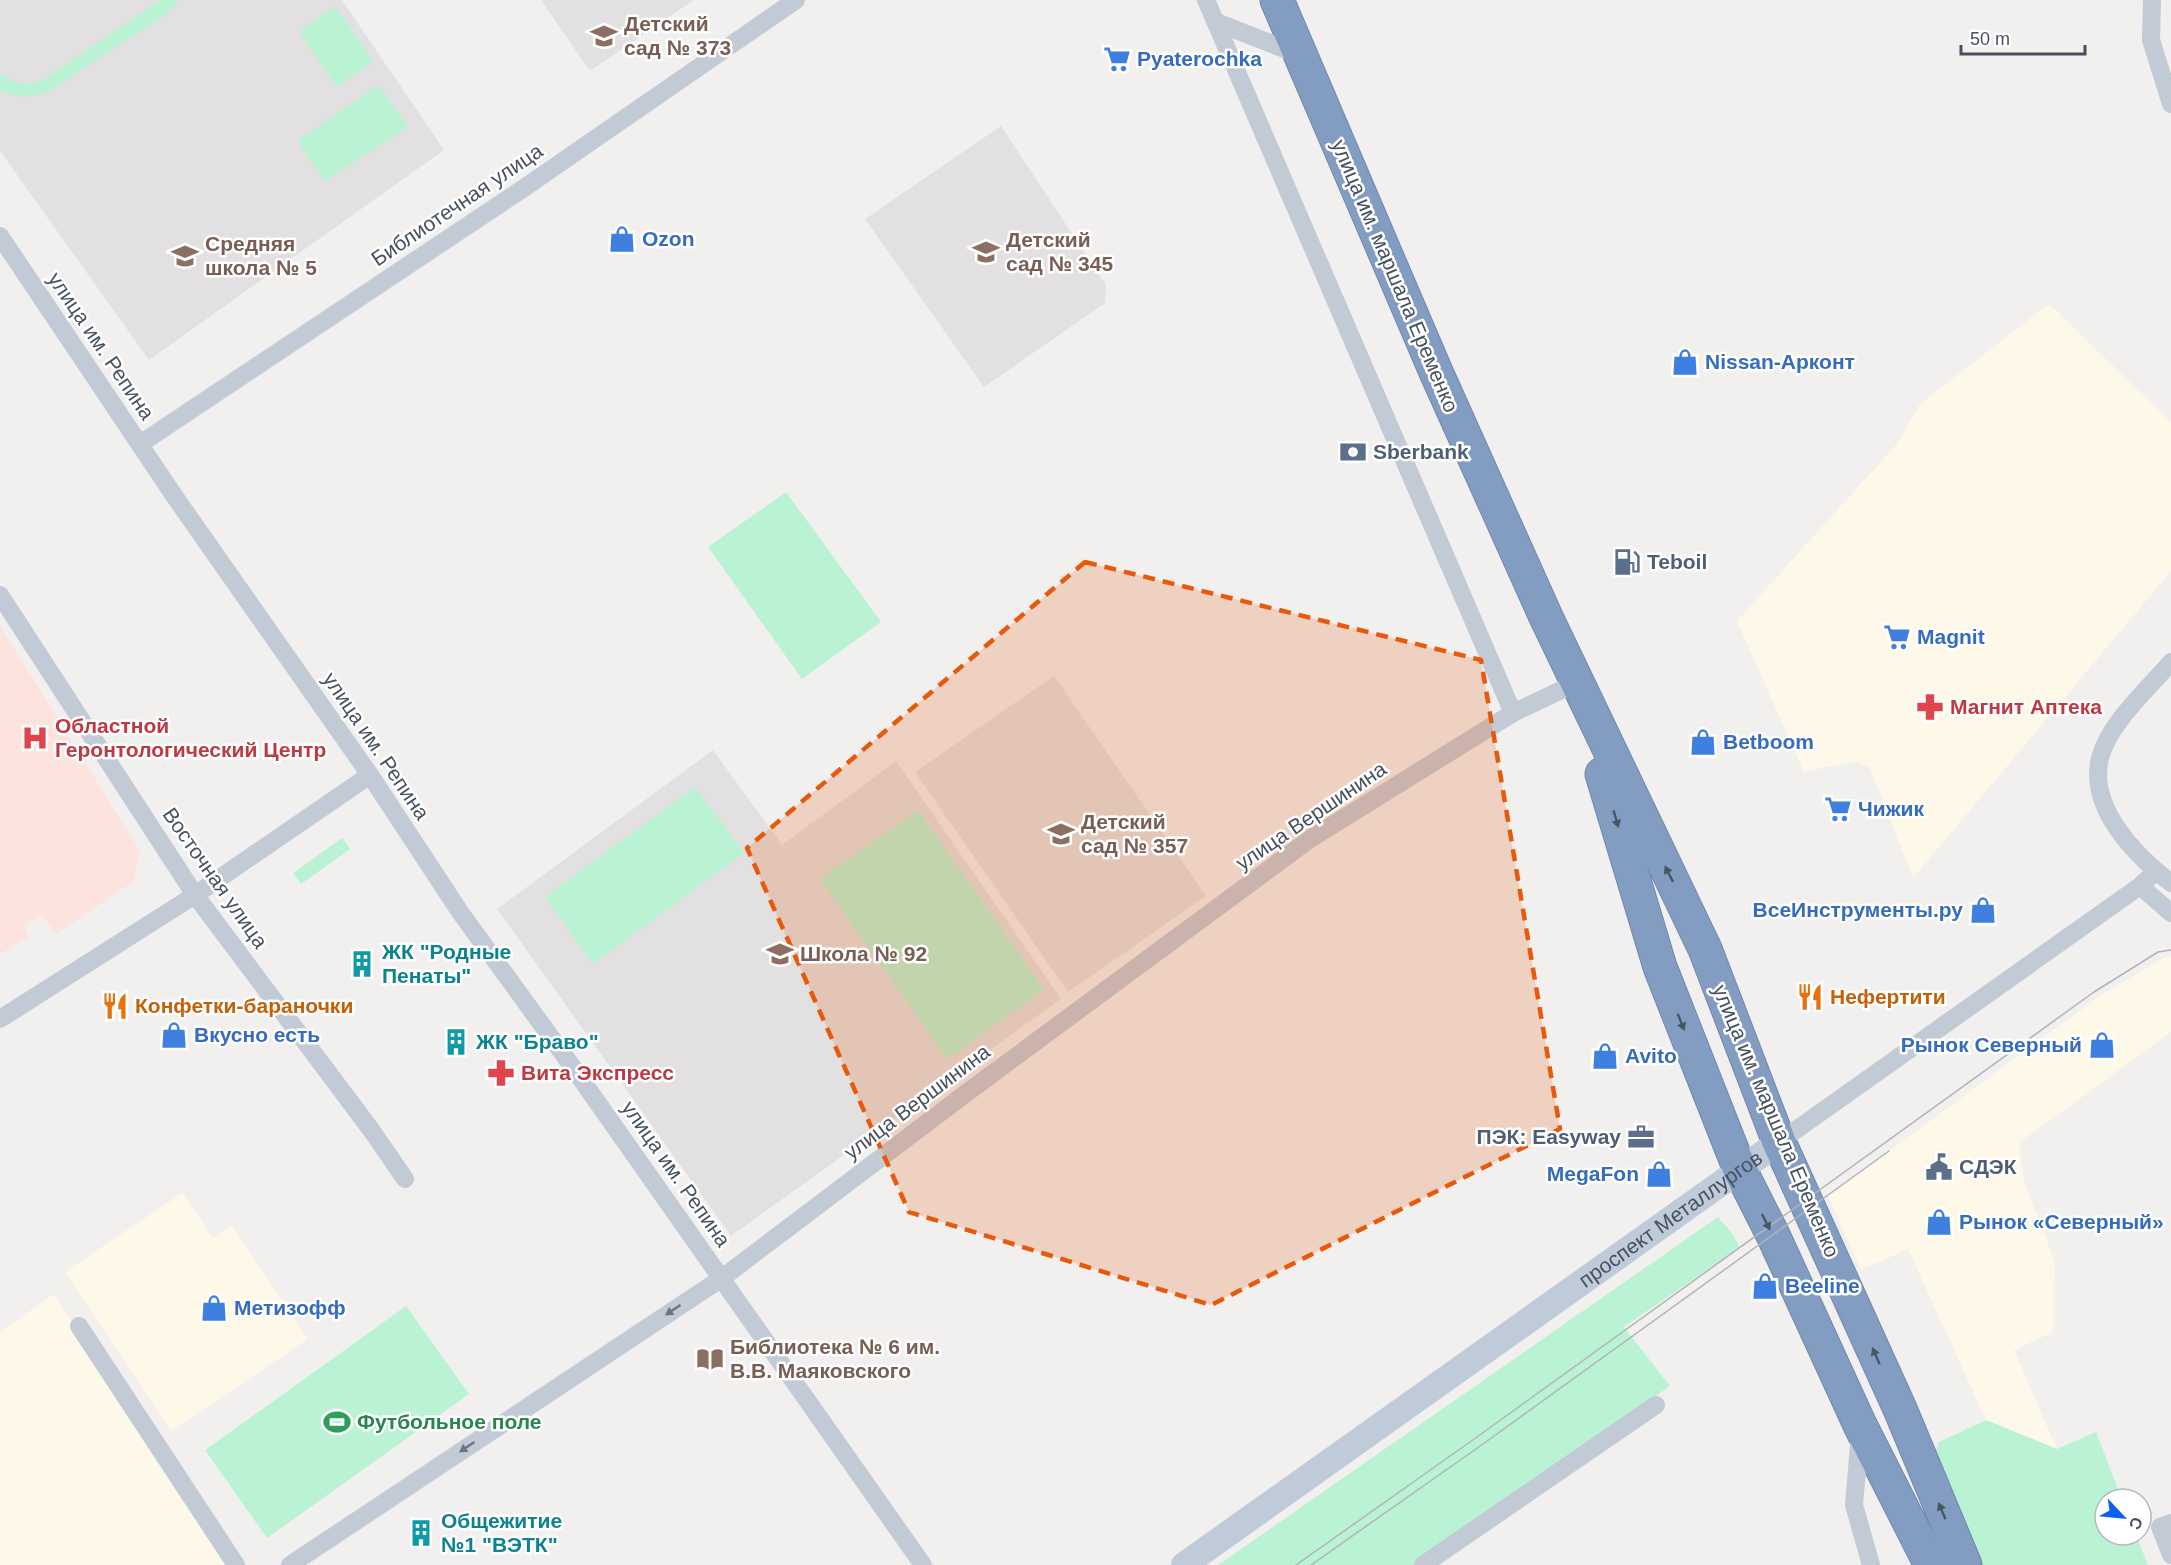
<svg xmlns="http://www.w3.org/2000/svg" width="2171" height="1565" viewBox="0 0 2171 1565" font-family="Arial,sans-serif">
  <rect width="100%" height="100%" fill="#f2efef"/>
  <path fill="#fdf8e7" d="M2049,304l122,118v149l-258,307 -43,-110 -14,-7 -52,11 -67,-151 159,-176 24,-41z
    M2165,957h6v75l-152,111 5,38 31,81 -2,70 -39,18 43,99 -71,-29 -78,-171 -47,21 -33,-74 272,-200z
    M182,1193l31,45 19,-12 76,113 -137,92 -106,-159z
    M54,1294l176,270 -2,1h-228v-233z"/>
  <path fill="#e3e0e1" d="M0,0h342l102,150 -295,210 -149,-209z
    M541,0h153l-104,71z
    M1001,126l105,159 -1,18 -121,84 -119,-168z
    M1054,676l152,220 -138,96 -153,-220z
    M713,750l69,95 114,-84 165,238 -330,237 -234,-327z"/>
  <path fill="#fde3de" d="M0,626l140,225 -6,30 -78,53 -14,-19 -18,11 5,11 -29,17z"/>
  <path fill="#baf3d4" d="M160,0h19l-11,13 -121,80c-18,5 -30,5 -47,-2v-19c12,12 26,13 43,8z
    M335,6l38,55 -36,26 -38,-55z
    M378,85l30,42 -83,54 -28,-40z
    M786,492l95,130 -79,57 -94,-132z
    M695,787l49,66 -151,111 -48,-67z
    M918,810l126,180 -97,69 -127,-180z
    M342,838l8,11 -49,35 -8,-11z
    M1718,1217l13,15 9,15 -116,80 46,59 -254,179h-198z
    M406,1306l63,88 -202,144 -62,-88z
    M1986,1420l71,29 39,-17 26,67h-17v36h31l12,30h-171l-45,-102 7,-21z"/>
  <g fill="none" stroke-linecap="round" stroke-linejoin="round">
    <defs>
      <path id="highway" d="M1277,0l159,372 110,245 159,332 74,193 121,267 65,156
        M1602,774l58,193 80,203 33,65 87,190 71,140"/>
    </defs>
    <use href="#highway" stroke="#6e88ae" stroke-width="35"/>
    <path stroke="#c2cad5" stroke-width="18" d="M1206,0l307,713
      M2152,0l-1,40 20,64
      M1216,22l84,33
      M0,236l175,261 195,278 90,137 109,150 354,503
      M140,444l381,-254 275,-190
      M0,595l195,300 177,236 33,48
      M2171,662c-23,27 -62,61 -71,96 -12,50 35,97 71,125
      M2140,886l31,27
      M0,1019l195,-124 175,-120
      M1779,1142l361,-256 16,-15
      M79,1326l157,239
      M1860,1433l-6,72 17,60
      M2171,1523l-11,4 11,28
      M290,1565l432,-287 243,-184 345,-255 203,-126 63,-30
      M1423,1565l233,-160"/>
    <path stroke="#c0cbd9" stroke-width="26" id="s1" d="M1184,1565l595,-423"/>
    <use href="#highway" stroke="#839dc2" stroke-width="33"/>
    <path stroke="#b1b4ba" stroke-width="1.5" d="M1296,1565l181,-128 617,-445 64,-40 13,-2
      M1311,1565l172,-121 406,-293"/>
  </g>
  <defs><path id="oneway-solid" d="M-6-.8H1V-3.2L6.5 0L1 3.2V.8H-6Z" transform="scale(1.5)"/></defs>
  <g fill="#495563">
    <use href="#oneway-solid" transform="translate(1616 819) rotate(74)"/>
    <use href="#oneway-solid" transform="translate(1669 874) rotate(-117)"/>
    <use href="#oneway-solid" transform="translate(1681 1022) rotate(68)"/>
    <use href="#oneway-solid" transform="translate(1766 1222) rotate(63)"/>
    <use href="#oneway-solid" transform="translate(1876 1356) rotate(-114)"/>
    <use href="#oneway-solid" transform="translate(1942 1511) rotate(-113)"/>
  </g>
  <g fill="#6b7582">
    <use href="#oneway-solid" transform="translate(673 1310) rotate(146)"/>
    <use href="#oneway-solid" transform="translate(467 1447) rotate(146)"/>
  </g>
  <path fill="#e8590c" fill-opacity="0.2" stroke="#e8590c" stroke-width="4.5" stroke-dasharray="12 8" stroke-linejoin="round" d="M1085,562l396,98 79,469 -349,176 -302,-93 -162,-364z"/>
  <defs>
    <symbol id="school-bare" viewBox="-9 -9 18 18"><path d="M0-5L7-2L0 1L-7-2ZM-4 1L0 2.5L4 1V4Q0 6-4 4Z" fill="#8d6e63" stroke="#fff" stroke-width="2.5" paint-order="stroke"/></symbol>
    <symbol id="supermarket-bare" viewBox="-9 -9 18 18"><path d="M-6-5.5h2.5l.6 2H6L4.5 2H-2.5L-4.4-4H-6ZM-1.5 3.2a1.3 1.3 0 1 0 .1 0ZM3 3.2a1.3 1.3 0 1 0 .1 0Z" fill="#3f7fe0" stroke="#fff" stroke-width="2.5" paint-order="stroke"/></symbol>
    <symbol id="shop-bare" viewBox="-9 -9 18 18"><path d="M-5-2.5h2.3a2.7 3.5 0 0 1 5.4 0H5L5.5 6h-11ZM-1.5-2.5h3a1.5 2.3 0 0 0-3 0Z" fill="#3f7fe0" stroke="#fff" stroke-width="2.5" paint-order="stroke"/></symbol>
    <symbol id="bank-bare" viewBox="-9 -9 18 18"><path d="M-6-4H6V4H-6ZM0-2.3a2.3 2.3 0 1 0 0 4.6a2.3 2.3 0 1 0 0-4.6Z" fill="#5c6f8a" stroke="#fff" stroke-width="2.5" paint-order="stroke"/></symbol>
    <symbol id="fuel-bare" viewBox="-9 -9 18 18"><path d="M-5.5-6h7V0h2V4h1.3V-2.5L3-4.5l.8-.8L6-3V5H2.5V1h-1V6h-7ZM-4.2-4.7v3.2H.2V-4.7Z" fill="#5c6f8a" stroke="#fff" stroke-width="2.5" paint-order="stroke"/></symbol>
    <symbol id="pharmacy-bare" viewBox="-9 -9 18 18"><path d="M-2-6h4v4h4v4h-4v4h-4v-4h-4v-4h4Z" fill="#e0444e" stroke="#fff" stroke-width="2.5" paint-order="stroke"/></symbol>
    <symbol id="hospital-bare" viewBox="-9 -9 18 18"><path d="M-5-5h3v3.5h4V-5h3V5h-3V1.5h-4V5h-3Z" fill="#e0444e" stroke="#fff" stroke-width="2.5" paint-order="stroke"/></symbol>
    <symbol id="building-bare" viewBox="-9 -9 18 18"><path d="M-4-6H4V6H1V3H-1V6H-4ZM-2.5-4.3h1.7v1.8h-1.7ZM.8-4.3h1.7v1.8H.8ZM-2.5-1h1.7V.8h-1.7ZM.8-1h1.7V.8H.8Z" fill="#0f9aa8" stroke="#fff" stroke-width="2.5" paint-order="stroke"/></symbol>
    <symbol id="restaurant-bare" viewBox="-9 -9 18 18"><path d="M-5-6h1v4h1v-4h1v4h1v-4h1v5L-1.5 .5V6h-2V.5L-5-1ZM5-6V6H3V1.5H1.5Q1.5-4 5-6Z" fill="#e8710a" stroke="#fff" stroke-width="2.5" paint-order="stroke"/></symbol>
    <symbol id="office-bare" viewBox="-9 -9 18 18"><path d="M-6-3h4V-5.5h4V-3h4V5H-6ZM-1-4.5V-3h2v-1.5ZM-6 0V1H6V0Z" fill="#5c6f8a" stroke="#fff" stroke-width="2.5" paint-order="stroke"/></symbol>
    <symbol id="civic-bare" viewBox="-9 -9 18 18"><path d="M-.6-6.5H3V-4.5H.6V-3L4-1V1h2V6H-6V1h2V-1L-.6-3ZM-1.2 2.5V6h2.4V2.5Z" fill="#5c6f8a" stroke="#fff" stroke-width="2.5" paint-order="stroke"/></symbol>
    <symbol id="library-bare" viewBox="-9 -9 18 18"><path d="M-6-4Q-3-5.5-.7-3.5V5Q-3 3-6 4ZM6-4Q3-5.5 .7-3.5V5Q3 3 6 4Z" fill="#8d6e63" stroke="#fff" stroke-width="2.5" paint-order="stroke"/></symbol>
    <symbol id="stadium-bare" viewBox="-9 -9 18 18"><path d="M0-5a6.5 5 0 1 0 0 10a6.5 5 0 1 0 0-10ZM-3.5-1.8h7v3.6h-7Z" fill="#2e9e5b" stroke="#fff" stroke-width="2.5" paint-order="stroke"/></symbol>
  </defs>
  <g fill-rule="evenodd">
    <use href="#school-bare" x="585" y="17" width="38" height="38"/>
    <use href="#supermarket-bare" x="1098" y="40" width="38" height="38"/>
    <use href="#shop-bare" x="603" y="220" width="38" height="38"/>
    <use href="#school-bare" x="967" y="233" width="38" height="38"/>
    <use href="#school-bare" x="166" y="237" width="38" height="38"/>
    <use href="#shop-bare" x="1666" y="343" width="38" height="38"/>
    <use href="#bank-bare" x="1334" y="433" width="38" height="38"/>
    <use href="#fuel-bare" x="1608" y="543" width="38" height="38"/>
    <use href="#supermarket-bare" x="1878" y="618" width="38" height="38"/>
    <use href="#pharmacy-bare" x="1911" y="688" width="38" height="38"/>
    <use href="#hospital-bare" x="16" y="719" width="38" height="38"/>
    <use href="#shop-bare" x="1684" y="723" width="38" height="38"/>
    <use href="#supermarket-bare" x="1819" y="790" width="38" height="38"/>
    <use href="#school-bare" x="1042" y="815" width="38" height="38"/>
    <use href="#shop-bare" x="1964" y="891" width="38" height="38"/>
    <use href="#school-bare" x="761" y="935" width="38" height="38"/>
    <use href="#building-bare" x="343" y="945" width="38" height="38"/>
    <use href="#restaurant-bare" x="1791" y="978" width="38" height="38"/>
    <use href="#restaurant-bare" x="96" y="987" width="38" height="38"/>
    <use href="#shop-bare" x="155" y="1016" width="38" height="38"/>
    <use href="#building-bare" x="437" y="1023" width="38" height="38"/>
    <use href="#shop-bare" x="2083" y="1026" width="38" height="38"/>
    <use href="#shop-bare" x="1586" y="1037" width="38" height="38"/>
    <use href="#pharmacy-bare" x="482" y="1054" width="38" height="38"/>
    <use href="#office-bare" x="1622" y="1118" width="38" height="38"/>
    <use href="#civic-bare" x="1920" y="1148" width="38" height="38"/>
    <use href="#shop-bare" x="1640" y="1155" width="38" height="38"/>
    <use href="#shop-bare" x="1920" y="1203" width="38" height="38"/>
    <use href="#shop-bare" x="1746" y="1267" width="38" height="38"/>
    <use href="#shop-bare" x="195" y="1289" width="38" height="38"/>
    <use href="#library-bare" x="691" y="1340" width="38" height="38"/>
    <use href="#stadium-bare" x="318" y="1403" width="38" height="38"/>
    <use href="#building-bare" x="402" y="1514" width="38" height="38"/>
  </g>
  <g text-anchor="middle" stroke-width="5" stroke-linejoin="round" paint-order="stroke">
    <g font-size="21" font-weight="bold" fill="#785e54" stroke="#fff" text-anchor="start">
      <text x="624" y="31">Детский<tspan x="624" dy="24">сад № 373</tspan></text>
      <text x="1006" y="247">Детский<tspan x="1006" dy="24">сад № 345</tspan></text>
      <text x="205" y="251">Средняя<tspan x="205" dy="24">школа № 5</tspan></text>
      <text x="1081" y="829">Детский<tspan x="1081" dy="24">сад № 357</tspan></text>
      <text x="800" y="961">Школа № 92</text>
      <text x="730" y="1354">Библиотека № 6 им.<tspan x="730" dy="24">В.В. Маяковского</tspan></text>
    </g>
    <g font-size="21" font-weight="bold" fill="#366cbe" stroke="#fff" text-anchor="start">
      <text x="1137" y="66">Pyaterochka</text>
      <text x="642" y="246">Ozon</text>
      <text x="1705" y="369">Nissan-Арконт</text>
      <text x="1917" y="644">Magnit</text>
      <text x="1723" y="749">Betboom</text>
      <text x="1858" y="816">Чижик</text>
      <text x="1963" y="917" text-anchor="end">ВсеИнструменты.ру</text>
      <text x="194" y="1042">Вкусно есть</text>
      <text x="2082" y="1052" text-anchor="end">Рынок Северный</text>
      <text x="1625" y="1063">Avito</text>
      <text x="1639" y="1181" text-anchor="end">MegaFon</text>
      <text x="1959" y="1229">Рынок «Северный»</text>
      <text x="1785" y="1293">Beeline</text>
      <text x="234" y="1315">Метизофф</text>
    </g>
    <g font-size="21" fill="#46515e" stroke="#fff">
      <text transform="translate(457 205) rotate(-34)" y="7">Библиотечная улица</text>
      <text transform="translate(1395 276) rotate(67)" y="7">улица им. маршала Еременко</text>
      <text transform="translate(101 346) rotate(56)" y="7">улица им. Репина</text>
      <text transform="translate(376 746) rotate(56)" y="7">улица им. Репина</text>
      <text transform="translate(1311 816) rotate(-34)" y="7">улица Вершинина</text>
      <text transform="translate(215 878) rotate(55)" y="7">Восточная улица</text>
      <text transform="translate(917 1102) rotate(-37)" y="7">улица Вершинина</text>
      <text transform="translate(1776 1121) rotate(67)" y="7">улица им. маршала Еременко</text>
      <text transform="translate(676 1174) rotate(55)" y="7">улица им. Репина</text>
      <text dy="7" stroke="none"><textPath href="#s1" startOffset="597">проспект Металлургов</textPath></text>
    </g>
    <g font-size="21" font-weight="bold" fill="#4e5e75" stroke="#fff" text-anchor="start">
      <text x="1373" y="459">Sberbank</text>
      <text x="1647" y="569">Teboil</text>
      <text x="1621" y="1144" text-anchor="end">ПЭК: Easyway</text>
      <text x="1959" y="1174">СДЭК</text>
    </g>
    <g font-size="21" font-weight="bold" fill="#be3a42" stroke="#fff" text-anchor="start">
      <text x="1950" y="714">Магнит Аптека</text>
      <text x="55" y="733">Областной<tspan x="55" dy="24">Геронтологический Центр</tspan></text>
      <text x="521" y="1080">Вита Экспресс</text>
    </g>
    <g font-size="21" font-weight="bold" fill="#0d838f" stroke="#fff" text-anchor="start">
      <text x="382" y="959">ЖК "Родные<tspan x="382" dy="24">Пенаты"</tspan></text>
      <text x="476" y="1049">ЖК "Браво"</text>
      <text x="441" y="1528">Общежитие<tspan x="441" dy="24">№1 "ВЭТК"</tspan></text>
    </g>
    <g font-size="21" font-weight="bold" fill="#c56008" stroke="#fff" text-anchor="start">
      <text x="1830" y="1004">Нефертити</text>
      <text x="135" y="1013">Конфетки-бараночки</text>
    </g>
    <g font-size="21" font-weight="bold" fill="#27864d" stroke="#fff" text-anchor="start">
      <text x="357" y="1429">Футбольное поле</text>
    </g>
  </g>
  <g transform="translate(2123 1517) rotate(116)"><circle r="28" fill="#ffffff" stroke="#b5b9bf" stroke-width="1.5"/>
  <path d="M0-4.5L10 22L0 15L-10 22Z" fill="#0b60f0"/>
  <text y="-9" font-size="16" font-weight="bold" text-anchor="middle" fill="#46515e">С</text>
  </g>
  <path d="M1961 45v9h124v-9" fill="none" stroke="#46515e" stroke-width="3"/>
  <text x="1970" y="45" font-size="18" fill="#46515e" stroke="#ffffff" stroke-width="4.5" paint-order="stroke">50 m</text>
</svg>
